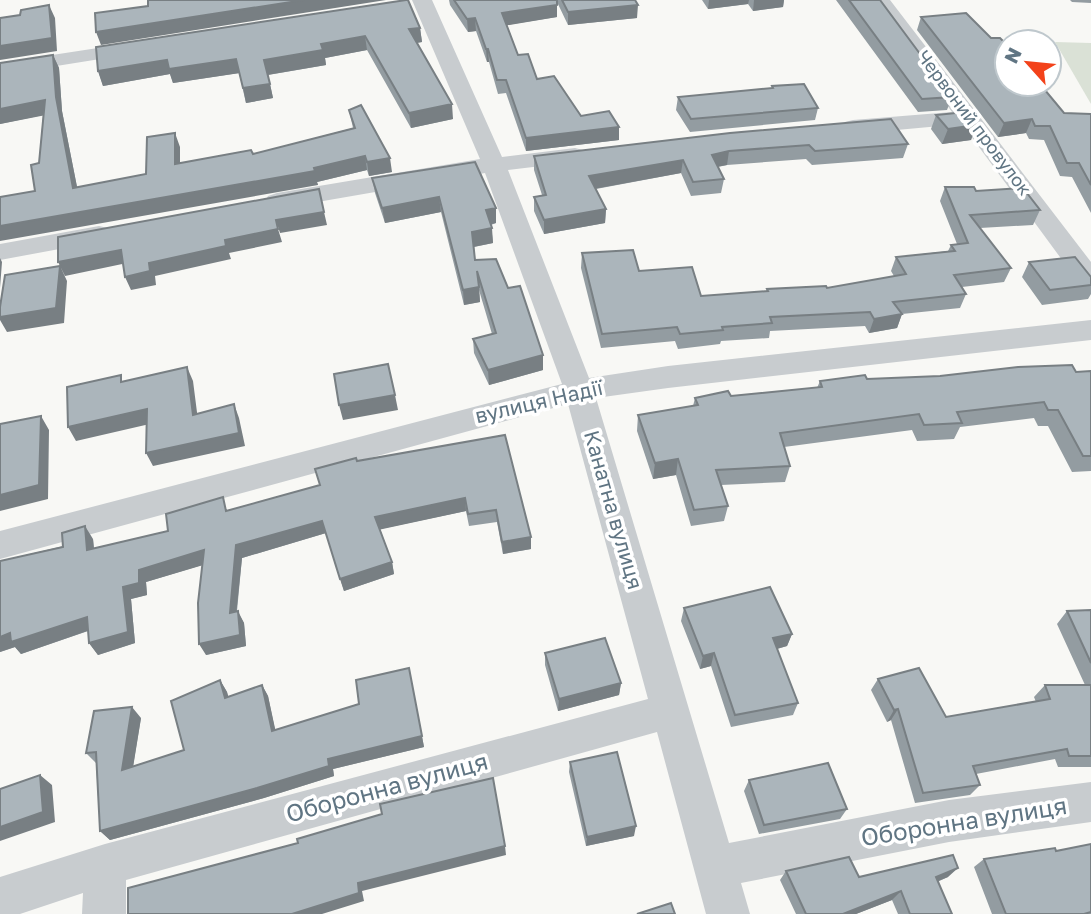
<svg xmlns="http://www.w3.org/2000/svg" width="1091" height="914" viewBox="0 0 1091 914" font-family="'Golos Text',sans-serif">
  <rect width="100%" height="100%" fill="#f8f8f5"/>
  <path fill="#dae1d6" d="M1055,42l36,1v61z"/>
  <g fill="none" stroke-linecap="round" stroke-linejoin="round">
    <path fill="#c8cccf" fill-rule="evenodd" d="M412,0h20l70,157 73,-9 8,2 4,5 -4,5 -8,2 -67,8 81,208 79,-12 423,-46v20l-423,48 -72,10 133,445 220,-43 142,-18v40l-142,20 -208,41 9,31h-44l-49,-182 -531,148v34h-44l1,-21 -63,21h-20v-37l105,-33 543,-145 -80,-295 -568,155v-28l562,-147 -77,-211 -208,36 -9,-3 -3,-5 3,-5 9,-3 203,-34z
      M870,0h20l201,262v28l-9,-3 -120,-163 -109,10 -8,-2 -3,-5 3,-5 8,-2 99,-8z
      M137,42l7,2 3,4 -3,4 -144,23v-12z
      M99,226l9,2 4,6 -4,6 -108,20v-16z"/>
  </g>
  <path fill="#939ca1" d="M449,0h186l2,18 -69,7 -11,-23v15l-50,8 11,30 19,24 44,37 38,11v13l-93,11 -20,-58 -8,1 -9,-32h-2l-11,-31 -8,1 -18,-27z
    M702,0h82l-1,7 -30,4 -5,-7 -40,5z
    M836,0h44l72,97 -5,13 -29,2z
    M1070,0h21v3l-19,-1z
    M921,17l143,96 27,1v99l-19,-36 -12,-1 -16,-36 -15,-1 -3,-6 -28,4 -81,-107z
    M420,28l2,14 -6,1 37,76 -42,9 -44,-78 -42,8 1,7 -58,10 5,23 -27,5 -7,-30 -66,10 -3,-9 -67,12 -5,-15z
    M53,55l6,13 3,43 15,76 69,-13 34,-27v16l73,-9 100,-26 -4,-18 43,62 -23,4 -2,-6 -50,12 1,3 -283,6 4,-28 4,-48 -43,9v-61z
    M772,86l46,22 -3,12 -125,12 -14,-22 2,-13 94,-9z
    M936,115l40,10 -5,15 -29,4 -11,-15z
    M730,133l178,11 -5,14 -91,7 -6,-6 -79,6 -9,2 6,12 -3,14 -30,3 -10,-23 -85,16 10,20 -1,14 -61,11 -10,-23v-14l8,-2 -8,-25v-14z
    M372,178l124,30v15l-5,2 2,18 -19,4 1,13 33,28 35,67v15l-54,15 -15,-32 -1,-14 19,-5 -13,-44 1,12 -16,3 -23,-93 -56,11 -10,-30z
    M945,187l31,4 64,19 -7,15 -53,3 31,40 -7,14 -42,5 4,7 -6,14 -58,6 -5,14 -28,5 -4,-7 -95,5 -1,7 -48,3 -1,3 -42,5 -3,-8 -74,7 -20,-80 1,-15 57,18 62,25 65,-4 1,-3 60,-1 67,-12 -3,-5 5,-14 52,-6 3,-6 6,-1 -17,-43z
    M1029,262l62,15v17l-3,5 -46,6 -20,-28z
    M1091,371v100l-19,1 -24,-46h-10l-4,-8 -74,9 -6,12 -37,2 -5,-11 -128,17 6,19 -5,16 -64,3 7,21 -4,15 -33,5 -15,-51 -23,4 -16,-48 1,-16 55,-9 2,-8 36,-2 86,-8 3,-7z
    M505,435l26,114 -28,5 -6,-32 -28,4 -3,-15 -86,18 12,33 2,12 -50,17 -18,-58 -84,25 -5,53 7,12 2,23 -40,9 -4,-90 -56,17 1,13 -16,4 4,44 -37,12 -9,-12 -1,-12 -67,23 -6,-7 -15,5v-91l93,-22 1,9 74,-17 61,-21 91,-25 37,-24z
    M684,608l108,26 -5,12 -10,3 21,54 -5,12 -62,12 -20,-61 -11,3 -19,-48z
    M1091,610v157h-33l-3,-8 -79,15 4,11 -10,10 -55,8 -24,-83 -4,2 -16,-32 7,-11 68,38 90,-15 -2,-5 11,-12h40l-28,-61 10,-13z
    M545,653l76,30 -2,12 -61,16 -13,-46z
    M409,668l15,79 -91,22 1,7 -70,22 -154,42 -10,-9 -4,-68 -10,-10 55,-35 -8,48 51,-16 36,-70 7,12 1,5 34,-12 6,11 7,34 84,-26z
    M570,762l64,74 -48,10 -17,-74z
    M749,780l98,29 -7,10 -81,15 -15,-43z
    M1091,844v70h-99l-18,-47 10,-8 72,-8z
    M786,871l73,6h89l-11,5 15,32h-54l-6,-14 -36,14h-60l-16,-34z"/>
  <path fill="#787f83" d="M304,0h82l-285,45 -5,-13z
    M709,0h40l-1,4 -40,5z
    M754,0h30l-1,7 -30,4z
    M49,5l6,13 2,33 -57,9v-14z
    M557,5v12l-54,9 -1,-13z
    M638,5l-1,13 -69,7v-13z
    M475,18l1,13 -8,1 -1,-13z
    M420,28l2,14 -12,2 -1,-15z
    M365,36l2,14 -42,8 1,7 -59,10 -3,-15 57,-16z
    M486,49h2l1,13h-2z
    M53,55l6,13 3,43 18,91 -7,-14 -17,-91z
    M236,59l4,14 -67,10 -3,-9 -67,12 -5,-15 69,-11z
    M270,84l3,14 -27,5 -3,-15z
    M45,100l6,14 -51,10v-15z
    M452,104l1,15 -42,9 -2,-15z
    M1032,119l-6,14 -28,4 6,-14z
    M976,125l-5,15 -29,4 6,-15z
    M619,127v13l-93,11v-13z
    M175,133l5,14v31l-5,-14z
    M729,151l-2,14 -17,3 2,-13z
    M365,156l2,14 -50,12 1,3 -318,56v-15l314,-58z
    M390,158l2,14 -23,4 -2,-14z
    M683,160l-2,13 -93,17 1,-14z
    M439,197l2,15 -56,11 -3,-15z
    M496,208v15l-9,2 -1,-15z
    M606,209l-1,14 -61,11v-14z
    M324,212l3,13 -47,8 -4,-13z
    M492,228l1,15 -20,4 -1,-15z
    M278,229l4,13 -53,11 2,6 -76,17 1,9 -25,5 -6,-13 24,-14 76,-23z
    M121,250l6,13 -62,13 -7,-14z
    M0,258l2,4 -2,26z
    M60,266l7,15 -3,42 -57,9 -7,-12v-3z
    M479,287l1,15 -16,3 -1,-15z
    M902,314l-5,14 -28,5 5,-14z
    M543,355v15l-54,15 -1,-15z
    M187,367l6,14 6,47 -6,-13z
    M395,395l3,15 -55,10 -4,-15z
    M234,404l5,14 6,28 -92,20 -7,-13z
    M147,409l7,14 -78,18 -8,-14z
    M41,416l8,14 -1,69 -48,12v-16z
    M678,459l-2,16 -23,4 2,-16z
    M465,498l1,13 -88,19 -3,-13z
    M322,521l4,12 -84,25 -7,67 -5,-12 6,-68z
    M85,526l8,13 2,23 -8,-12z
    M531,537v12l-28,5 -1,-12z
    M204,550l6,13 -64,19 1,13 -16,4 4,44 -37,12 -9,-12 34,-56 16,-17z
    M392,562l2,12 -50,17 -4,-12z
    M238,611l6,12 2,23 -40,9 -7,-11z
    M87,617l9,11 -75,26 -6,-7 -15,5v-15l10,-4z
    M792,634l-5,12 -18,5 4,-13z
    M714,653l-3,13 -11,3 3,-13z
    M409,668l15,79 -91,22 1,7 -70,22 -154,42 -10,-9 228,-72z
    M220,680l7,12 5,17 -7,-11z
    M621,683l-2,12 -61,16 1,-12z
    M262,685l6,11 10,46 -6,-11z
    M132,707l9,11 -10,62 -9,-10z
    M898,709l-7,11 -4,2 7,-12z
    M40,775l12,10 3,37 -55,19v-14z
    M636,826l-2,10 -48,10 1,-9z
    M505,846l1,9 -144,36 2,10 -42,13h-30l66,-31z
    M958,868l-10,9 -22,9 10,-9z
    M901,891l-9,9 -36,14h-13z"/>
  <path fill="#abb5bb" stroke="#787f83" stroke-width="2" d="M148,0h156l-208,32 -1,-19 53,-7z
    M406,0h2l12,28 -11,1 43,75 -43,9 -44,-77 -44,8 2,6 -59,10 6,24 -27,4 -7,-29 -67,10 -2,-9 -69,11 -2,-24z
    M454,0h103v5l-55,8 16,42 10,-1 9,25 17,-3 27,40 28,-5 10,16 -93,11 -20,-58h-9l-9,-31h-2l-11,-31 -8,1z
    M562,0h73l3,5 -70,7z
    M849,0h31l72,97 -30,2z
    M49,5l3,33 -52,8v-28l20,-3 1,-5z
    M966,13l25,25h9l7,7v39h33l24,29 27,1v71l-12,-22h-12l-17,-37h-15l-3,-7 -28,4 -83,-106z
    M53,55l3,42 17,91 73,-14 1,-37 28,-4v31l76,-14 2,4 102,-26 -6,-18 12,-5 29,53 -23,4 -2,-6 -51,12 1,3 -315,55v-29l35,-6 -4,-26 8,-2 6,-63 -45,9v-46z
    M804,84l14,24 -127,11 -13,-22 95,-9 -1,-2z
    M966,112l10,13 -28,4 -12,-14z
    M891,119l17,25 -93,7 -6,-6 -80,6 -17,4 12,24 -31,3 -10,-22 -94,16 17,33 -62,11 -10,-23 12,-2 -12,-39 196,-23z
    M475,162l21,46 -10,2 6,18 -20,4 3,28 21,-1 12,29 12,-2 23,69 -55,15 -15,-31 23,-6 -19,-62 2,16 -16,3 -24,-93 -57,11 -10,-30z
    M945,187h29l2,4 47,-3 17,22 -70,5 41,53 -57,7 12,19 -73,8 9,12 -28,5 -4,-7 -100,5 2,6 -50,4 1,3 -43,4 -3,-7 -75,7 -20,-81 51,-3 6,21 53,-4 9,29 67,-5 -1,-2 59,-3 1,2 79,-14 -10,-17 59,-6 -4,-6 17,-2z
    M319,189l5,23 -48,8 2,9 -53,11 1,6 -77,17 1,8 -25,6 -4,-27 -63,12v-25z
    M1075,257l16,20v8l-41,5 -21,-28z
    M60,266l-4,42 -56,9v-10l5,-32z
    M388,364l7,31 -56,10 -5,-31z
    M1072,365l4,7 15,-1v85h-8l-25,-46h-10l-4,-8 -87,10 5,11 -38,2 -5,-11 -139,19 10,33 -74,4 12,36 -34,4 -16,-51 -23,4 -17,-48 60,-10 -3,-7 33,-7 3,5 91,-9 -2,-6 45,-6 2,4 73,-3 78,-9z
    M187,367l6,48 41,-11 5,29 -93,20 1,-44 -79,18 -1,-40 54,-12v7z
    M41,416l-2,69 -39,10v-71z
    M505,435l26,102 -29,5 -6,-32 -28,4 -3,-16 -90,19 17,45 -52,17 -18,-58 -86,24 -6,68 8,-2 2,24 -41,9 -1,-41 6,-53 -65,20v13l-16,4 5,45 -39,11 -2,-26 -76,25 -1,-9 -10,4v-76l63,-14 -1,-14 23,-7 2,24 81,-19 -2,-17 57,-17 3,14 94,-26 -5,-16 41,-11 1,3z
    M770,587l22,47 -19,4 25,65 -63,12 -21,-62 -11,3 -19,-48z
    M1091,610v53l-24,-52z
    M605,638l16,45 -62,16 -14,-46z
    M409,668l13,68 -94,23 1,7 -72,22 -157,43 -4,-79 -10,1 8,-42 38,-4 -10,63 62,-20 -13,-49 49,-21 5,18 37,-13 10,46 87,-27 -3,-24z
    M919,668l27,49 104,-18 -5,-14h46v71h-22l-2,-7 -94,17 7,19 -57,8 -25,-84 -4,1 -16,-31z
    M617,752l19,74 -49,11 -17,-75z
    M828,763l19,46 -83,16 -15,-45z
    M40,775l3,37 -43,15v-38z
    M493,778l12,68 -147,37 1,10 -67,21h-164v-26l170,-45 -1,-4 85,-25 -2,-10z
    M1091,844v68l-7,2h-78l-22,-55 71,-11 1,3z
    M953,855l5,13 -22,9 16,37h-42l-9,-23 -58,23h-37l-20,-43 63,-14 10,20z
    M671,903l4,11h-38z"/>
  <g text-anchor="middle" stroke-width="7" stroke-linejoin="round" paint-order="stroke">
    <g font-size="18" fill="#607583" stroke="#fff">
      <text transform="translate(974 123) rotate(53)" y="6">Червоний провулок</text>
    </g>
    <g font-size="21" fill="#607583" stroke="#fff">
      <text transform="translate(539 402) rotate(-13)" y="7">вулиця Надії</text>
      <text transform="translate(613 510) rotate(74)" y="7">Канатна вулиця</text>
    </g>
    <g font-size="24" fill="#607583" stroke="#fff">
      <text transform="translate(387 788) rotate(-15)" y="8">Оборонна вулиця</text>
      <text transform="translate(964 822) rotate(-9)" y="8">Оборонна вулиця</text>
    </g>
  </g>
  <g transform="translate(1028 63) rotate(297)"><circle r="33" fill="#ffffff" stroke="#bfc8cd" stroke-width="2"/>
  <path d="M0-5L12 26L0 18L-12 26Z" fill="#f3421a"/>
  <text y="-10" font-size="19" font-weight="bold" text-anchor="middle" fill="#607583">N</text>
  </g>
</svg>
